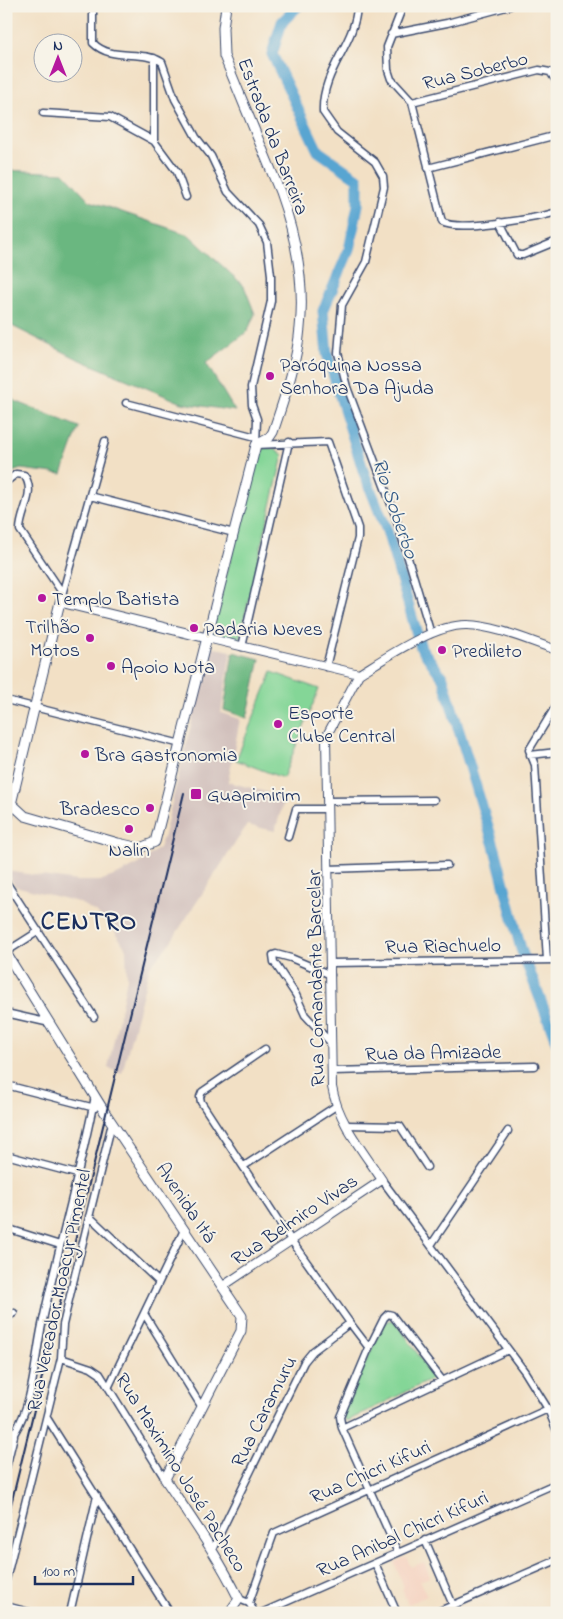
<svg xmlns="http://www.w3.org/2000/svg" width="563" height="1619" viewBox="0 0 563 1619" font-family="'Indie Flower',sans-serif">
  <rect width="100%" height="100%" fill="#f7f3e8"/>
  <filter id="ink" filterUnits="userSpaceOnUse"><feTurbulence type="fractalNoise" baseFrequency=".02" numOctaves="2"/><feDisplacementMap in="SourceGraphic" scale="10" xChannelSelector="R" yChannelSelector="G"/><feConvolveMatrix kernelMatrix="1 2 1 2 8 2 1 2 1" color-interpolation-filters="sRGB"/></filter>
  <filter id="wash" filterUnits="userSpaceOnUse"><feTurbulence type="fractalNoise" baseFrequency=".0096" numOctaves="4" result="noise"/><feDisplacementMap in="SourceGraphic" scale="20" xChannelSelector="R" yChannelSelector="G"/><feGaussianBlur stdDeviation="1.12" result="paint"/><feColorMatrix in="noise" values="0 0 0 0 0 0 0 0 0 0 0 0 0 0 0 0 0 1.4 0 .05"/><feComposite in="paint" operator="in"/></filter>
  <g filter="url(#wash)">
    <rect width="100%" height="100%" fill="#f2e0c5"/>
    <path fill="#f5d3c1" d="M406,1557l5,10 13,-5 6,15 -10,4 7,15 -19,8 -6,-15 2,-2 -10,-25z"/>
    <path fill="#d1c0bc" d="M210,647l21,4 -10,62 19,6 -12,63 57,15 -10,34 -28,-6 -77,118 -20,23 -28,107 -14,-5 19,-89 -1,-30 -12,-19 -17,-17 -19,-11 -63,-16 -9,-15 71,10h22l18,-6 22,-11 20,-16 5,-13z"/>
    <path fill="#84d697" stroke="#50827a" d="M266,447l11,3 6,5 -44,186 -28,-6 47,-184z
      M272,672l47,17 -36,89 -47,-18z
      M391,1320l5,2 38,56 -87,43 -4,-3v-7l41,-88z"/>
    <path fill="#6bb780" stroke="#43736f" d="M6,170l58,3 26,28 99,34 55,51 11,28 -8,18 -41,31 29,48 -53,-8 -104,-44 -72,-36z
      M6,394l9,7 64,26 -17,47 -41,-5 -15,5z
      M233,652l27,7 -13,59 -23,-8z"/>
    <g fill="none" stroke-linecap="round" stroke-linejoin="round">
      <path stroke="#58a5d1" stroke-width="11" d="M298,6l-16,16 -10,32 46,97 40,28v26l-9,45 -26,61 4,43 37,119 23,58 34,117 22,30 52,171 26,100 36,94"/>
    </g>
  </g>
  <g filter="url(#ink)">
    <g fill="none" stroke-linecap="round" stroke-linejoin="round">
      <defs>
        <path id="minor" d="M93,6v37c19,19 47,6 69,19l13,37 21,38 15,19 17,36 31,33 8,17 4,33v26l-20,86 1,18 5,14 -1,26 72,-3 30,86v10l-32,129
          M357,6c-1,37 -36,65 -34,106l14,20 38,30 8,14 1,11 -18,75 -24,43 -4,48 9,34 48,128 36,119
          M403,6l-16,41 1,23 3,9 21,23 30,120c17,10 95,-4 115,-10
          M391,34l56,-11 63,-17
          M154,58v83
          M412,102l127,-32 11,2 7,10
          M43,113l67,4 44,24 23,31 9,25
          M428,168l129,-33
          M500,222l17,33h6l34,-14
          M126,403l130,34
          M6,482l10,-8 8,1c13,17 -4,37 -4,55l43,64
          M90,496l144,37
          M6,506v5
          M60,602l45,-161
          M242,647l47,-205
          M6,700l175,44
          M530,755l27,-3
          M327,801l107,-1
          M288,837l8,-28h31
          M328,869l119,-4
          M6,882l88,135
          M6,952l33,-21
          M547,960l-12,-195 -6,-15 28,-46
          M330,963l227,-3
          M331,975l-40,-17 -15,-4 -3,1 1,7 22,33 9,20 26,28
          M6,1013l44,10
          M332,1071l203,-5
          M6,1085l89,23
          M346,1125l54,1 27,41
          M6,1155l71,19
          M244,1166l92,-60
          M382,1180l143,192 23,37 9,22
          M89,1216l70,66
          M6,1228l54,17
          M431,1245l77,-114
          M145,1315l56,91
          M6,1318l8,-5
          M350,1323l19,25 -29,69 2,11 56,125
          M369,1348l15,-30 4,-4 4,1 50,65
          M61,1358l30,10 9,6 65,105
          M109,1386l75,-156
          M47,1418l123,195
          M6,1421l8,15 -8,32
          M342,1428l166,-78
          M14,1434c20,-33 20,-71 28,-109 16,-77 38,-152 53,-229
          M425,1540l28,65
          M212,1550l92,-188 9,-11 37,-28 -59,-83 -90,-138 -1,-5 2,-5 63,-43
          M375,1563l22,50
          M6,1580l55,-222 2,-33 9,-38 40,-164
          M239,1599l10,4 6,10
          M249,1603l25,-70 274,-124
          M6,1606l27,7
          M70,1613l27,-117
          M261,1613l296,-130
          M435,1613l122,-53"/>
        <path id="tertiary" d="M207,638l152,36c28,-17 76,-50 108,-49 30,1 62,16 90,25
          M223,1286l159,-106c-19,-29 -44,-58 -50,-93l-6,-350 33,-63"/>
        <path id="secondary" d="M12,804l13,12 93,27 22,5 15,-6 101,-397 13,-7 4,-6c11,-33 24,-69 27,-104 5,-45 -5,-94 -20,-136l-56,-136 -1,-28 3,-22
          M6,825l54,-223 147,36
          M6,953l98,158 138,205 -1,15 -76,148c26,39 53,77 74,120l-10,14"/>
      </defs>
      <use href="#minor" stroke="#3b4a6d" stroke-width="9"/>
      <use href="#tertiary" stroke="#3b4a6d" stroke-width="10"/>
      <use href="#secondary" stroke="#3b4a6d" stroke-width="11"/>
      <use href="#minor" stroke="#fff" stroke-width="6"/>
      <use href="#tertiary" stroke="#fff" stroke-width="8"/>
      <use href="#secondary" stroke="#fff" stroke-width="9"/>
      <path stroke="#1b2f5e" stroke-width="2" d="M6,1525l178,-732"/>
    </g>
  </g>
  <g fill="#b5179e" stroke="#f7f3e8" stroke-width="2">
    <circle cx="270" cy="376" r="5"/>
    <circle cx="42" cy="598" r="5"/>
    <circle cx="194" cy="628" r="5"/>
    <circle cx="90" cy="638" r="5"/>
    <circle cx="442" cy="650" r="5"/>
    <circle cx="111" cy="666" r="5"/>
    <circle cx="278" cy="724" r="5"/>
    <circle cx="85" cy="754" r="5"/>
    <rect x="190" y="788" width="12" height="12" rx="2.5"/>
    <circle cx="150" cy="808" r="5"/>
    <circle cx="129" cy="829" r="5"/>
  </g>
  <g text-anchor="middle" stroke-width="4" stroke-linejoin="round" paint-order="stroke">
    <g font-size="20" fill="#1b2f5e" stroke="#f7f3e8">
      <text transform="translate(475 70) rotate(-14)" y="7">Rua Soberbo</text>
      <text transform="translate(274 136) rotate(69)" y="7">Estrada da Barreira</text>
      <text transform="translate(443 945) rotate(-1)" y="7">Rua Riachuelo</text>
      <text transform="translate(315 978) rotate(-91)" y="7">Rua Comandante Barcelar</text>
      <text transform="translate(433 1052) rotate(-1)" y="7">Rua da Amizade</text>
      <text transform="translate(187 1202) rotate(56)" y="7">Avenida Itá</text>
      <text transform="translate(294 1219) rotate(-34)" y="7">Rua Belmiro Vivas</text>
      <text transform="translate(58 1290) rotate(-78)" y="7">Rua Vereador Moacyr Pimentel</text>
      <text transform="translate(263 1411) rotate(-63)" y="7">Rua Caramuru</text>
      <text transform="translate(370 1471) rotate(-24)" y="7">Rua Chicri Kifuri</text>
      <text transform="translate(182 1472) rotate(58)" y="7">Rua Maximino José Pacheco</text>
      <text transform="translate(402 1533) rotate(-24)" y="7">Rua Anibal Chicri Kifuri</text>
    </g>
    <g font-size="20" fill="#1b2f5e" stroke="#f7f3e8" text-anchor="start">
      <text x="280" y="371">Paróquina Nossa<tspan x="280" dy="23">Senhora Da Ajuda</tspan></text>
      <text x="52" y="605">Templo Batista</text>
      <text x="80" y="633" text-anchor="end">Trilhão<tspan x="80" dy="23">Motos</tspan></text>
      <text x="204" y="635">Padaria Neves</text>
      <text x="452" y="657">Predileto</text>
      <text x="121" y="673">Apoio Nota</text>
      <text x="288" y="719">Esporte<tspan x="288" dy="23">Clube Central</tspan></text>
      <text x="95" y="761">Bra Gastronomia</text>
      <text x="207" y="801">Guapimirim</text>
      <text x="140" y="815" text-anchor="end">Bradesco</text>
      <text x="129" y="856" text-anchor="middle">Nalin</text>
    </g>
    <g font-size="21" font-style="italic" fill="#305886" stroke="#f7f3e8">
      <text transform="translate(396 508) rotate(71)" y="7">Rio Soberbo</text>
    </g>
    <g font-size="25" font-weight="bold" letter-spacing="1" fill="#1b2f5e" stroke="#f7f3e8">
      <text x="89" y="929">CENTRO</text>
    </g>
  </g>
  <rect width="563" height="1619" fill="none" stroke="#f7f3e8" stroke-width="25"/>
  <g transform="translate(58 58)"><circle r="24" fill="#f7f3e8" stroke="#9fa5b1"/>
  <path d="M0-4L9 19L0 12L-9 19Z" fill="#b5179e"/>
  <text y="-8" font-size="14" font-weight="bold" text-anchor="middle" fill="#1b2f5e">N</text>
  </g>
  <path d="M35 1576v8h98v-8" fill="none" stroke="#1b2f5e" stroke-width="2.5"/>
  <text x="42" y="1576" font-size="15" fill="#1b2f5e" stroke="#f7f3e8" stroke-width="4" paint-order="stroke">100 m</text>
</svg>
